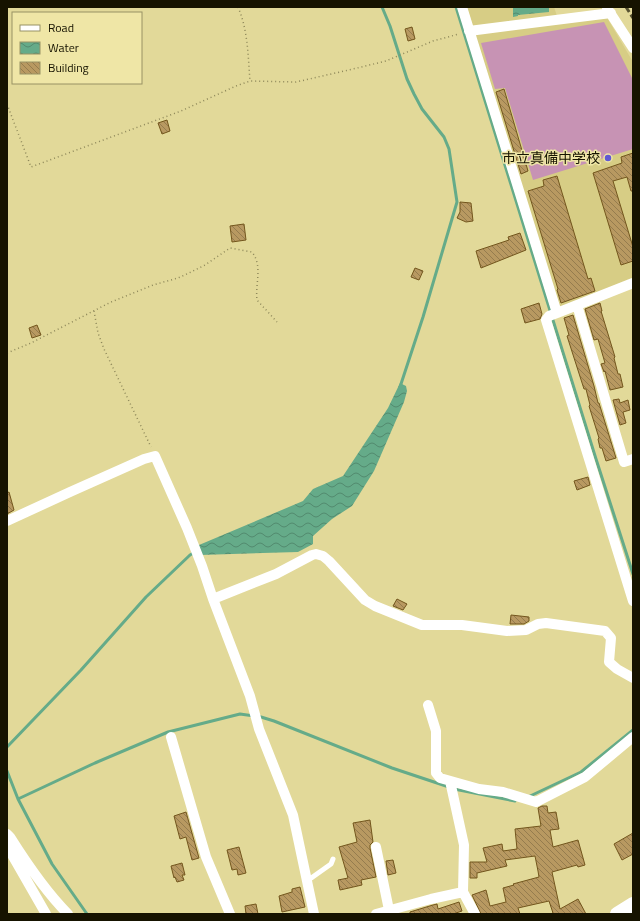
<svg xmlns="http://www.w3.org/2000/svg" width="640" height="921" viewBox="0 0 640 921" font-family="'Titillium Web','Noto Sans JP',sans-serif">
  <defs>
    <pattern id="water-waves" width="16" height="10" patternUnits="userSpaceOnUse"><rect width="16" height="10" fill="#65ab89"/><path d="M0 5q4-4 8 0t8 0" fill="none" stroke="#528a6e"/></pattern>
    <pattern id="building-back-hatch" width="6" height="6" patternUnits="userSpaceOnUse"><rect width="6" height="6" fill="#b89961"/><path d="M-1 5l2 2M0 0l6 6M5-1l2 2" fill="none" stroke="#957c4e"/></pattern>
  </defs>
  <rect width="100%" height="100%" fill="#e2d999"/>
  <path fill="#d7cd85" d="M467,7h87l3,9 -84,10z
    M606,16l27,46v217l-73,29 -85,-272 2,-4z"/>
  <path fill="#c793b4" d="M604,22l29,58v69l-100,31 -28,-92 -10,1 -14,-46z"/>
  <path fill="url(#water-waves)" d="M513,7h36v5l-31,3v1l-5,1z
    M400,383l6,3 1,5 -3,11 -30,69 -22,35 -20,13 -19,17v8l-15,8 -98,3 -1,-10 104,-44 10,-12 30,-13 45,-68z"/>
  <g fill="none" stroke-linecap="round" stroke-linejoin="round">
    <path stroke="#65ab89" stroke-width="3" d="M382,7l8,19 17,53 7,15 8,15 22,28 5,12 8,53 -34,115 -23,70
      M456,7l140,452 37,115
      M7,747l74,-77 65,-73 44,-42 5,-3
      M7,771l11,28 34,65 35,50
      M454,789l61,12
      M528,797l53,-25 52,-42
      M18,799l77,-36 73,-31 72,-18 21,3 13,4 118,47 57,19"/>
  </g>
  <path fill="url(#building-back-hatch)" stroke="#73561d" d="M412,27l3,12 -7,2 -3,-12z
    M504,89l24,82 -7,3 -25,-82z
    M167,120l3,11 -8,3 -4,-11z
    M633,153v38h-2l-4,-14 -14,4 20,66v14l-12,4 -28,-92 29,-10 -1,-6z
    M557,176l31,103 3,-1 4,13 -34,12 -4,-13 1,-1 -30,-98 16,-5 -1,-6z
    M460,202l11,1 2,18 -7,1 -9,-4 3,-6z
    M244,224l2,16 -14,2 -2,-16z
    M520,233l6,17 -45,18 -5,-17 33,-11 -1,-3z
    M415,268l8,3 -4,9 -8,-3z
    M539,303l3,11 -2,5 -15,4 -4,-14z
    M600,303l2,8h-1l14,46 -1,1 4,16h2l3,13 -13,3 -5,-19 -1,1 -3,-8 4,-1 -7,-24 -4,1 -9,-31z
    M573,315l21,71 4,17h1l17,55 -10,3 -4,-13h-2l-2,-9 1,-1 -10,-32 1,-1 -4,-16h-2l-17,-53 2,-1 -5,-17z
    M37,325l4,10 -9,3 -3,-10z
    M619,399l1,4 8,-3 2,10 -7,2 3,11 -6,2 -7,-25z
    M588,477l2,8 -13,5 -3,-9z
    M9,492l5,18 -7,4v-21z
    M397,599l10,5 -4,6 -10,-4z
    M511,615l18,2v4l-5,3h-14z
    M542,806h5l1,7 8,-1 3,17 -9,1 3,17 25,-7 7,25 -7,2 -1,-2 -25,7 8,37 18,-10 8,15h-36l3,-1 -4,-12 -31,7 2,6h-39l-9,-19 14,-5 4,16 16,-4 -3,-14 11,-3 -1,-1 26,-7 -1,-6 -3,-15 -30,4 2,6 -30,7v5h-7v-16h17l-4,-14 19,-4 1,7 14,-2 -2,-20 26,-3 -3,-18z
    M186,812l13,46 -7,2 -6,-23 -6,2 -6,-23z
    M370,820l3,22 -3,3v3l6,29 -15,3 1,5 -22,5 -2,-10 10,-2 -9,-31 18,-5 -4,-19z
    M633,833v21l-11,6 -8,-16z
    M239,847l7,26 -8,2 -1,-6 -5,1 -5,-20z
    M393,860l3,13 -8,2 -2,-14z
    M182,863l3,12h-3l2,5 -7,2 -2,-5 -1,1 -3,-12z
    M300,887l5,20 -23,5 -3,-16 13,-4v-3z
    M459,902l3,9 -9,3h-43v-2l23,-7 4,-1 1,5z
    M256,904l2,10h-12l-1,-8z"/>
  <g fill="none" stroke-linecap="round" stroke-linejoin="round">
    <path stroke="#8e885a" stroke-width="1.5" stroke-dasharray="1 3" stroke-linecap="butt" d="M238,7c10,23 10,49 12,74
      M7,104l24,63 150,-56 55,-25 14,-5 46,1 57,-13 33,-8 47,-20 26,-7
      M94,311l4,22 6,16 47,98
      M7,353l24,-10 80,-41 42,-17 25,-7 11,-5 16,-8 25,-17 22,4c11,14 3,32 5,48l20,22"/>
    <path stroke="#fff" stroke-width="5" d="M307,881l24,-17 2,-5"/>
    <path stroke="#fff" stroke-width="10" d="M462,7l95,306 -8,3 -3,4 87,281
      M607,8l26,40
      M469,31l142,-18
      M577,305l47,157 9,-3
      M557,313l76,-30
      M7,521l63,-29 74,-33 11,-3 32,72 15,38 11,33 37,97 9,33 34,86 21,99
      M213,599l63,-25 36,-19 4,-1 7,2 6,5 36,39 10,6 47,19h40l45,6 19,-1 12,-6 8,-1 59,8 6,7 -2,24 8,7 16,9
      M428,705l8,26v42l4,5 39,11 24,3 33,10 49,-25 48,-40
      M171,737l35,120 24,57
      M450,781l14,64 -1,47
      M7,834l3,3c17,27 35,54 58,77
      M7,846l39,68
      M376,847l13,63
      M376,914l55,-15 32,-7 12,22"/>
    <path stroke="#fff" stroke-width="14" d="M617,914l16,-10"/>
    <path stroke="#565130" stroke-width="3" stroke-dasharray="6 3" stroke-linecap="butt" d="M626,7l7,11"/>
  </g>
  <circle fill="#6159d2" stroke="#efe6a6" stroke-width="1.5" cx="608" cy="158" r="4"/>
  <g text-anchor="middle" stroke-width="3" stroke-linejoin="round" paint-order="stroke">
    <g font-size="14" fill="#161300" stroke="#efe6a6" text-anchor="end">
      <text x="600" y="163">市立真備中学校</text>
    </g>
  </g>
  <rect width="640" height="921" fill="none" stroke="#161300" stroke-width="16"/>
  <rect x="12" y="12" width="130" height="72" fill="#efe6a6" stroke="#989264"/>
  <rect x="20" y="25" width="20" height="6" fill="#ffffff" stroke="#989264"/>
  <text x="48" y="32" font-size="12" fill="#161300">Road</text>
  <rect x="20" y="42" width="20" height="12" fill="url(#water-waves)" stroke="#989264"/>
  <text x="48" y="52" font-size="12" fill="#161300">Water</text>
  <rect x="20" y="62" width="20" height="12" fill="url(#building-back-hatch)" stroke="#989264"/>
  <text x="48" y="72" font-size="12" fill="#161300">Building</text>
</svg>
